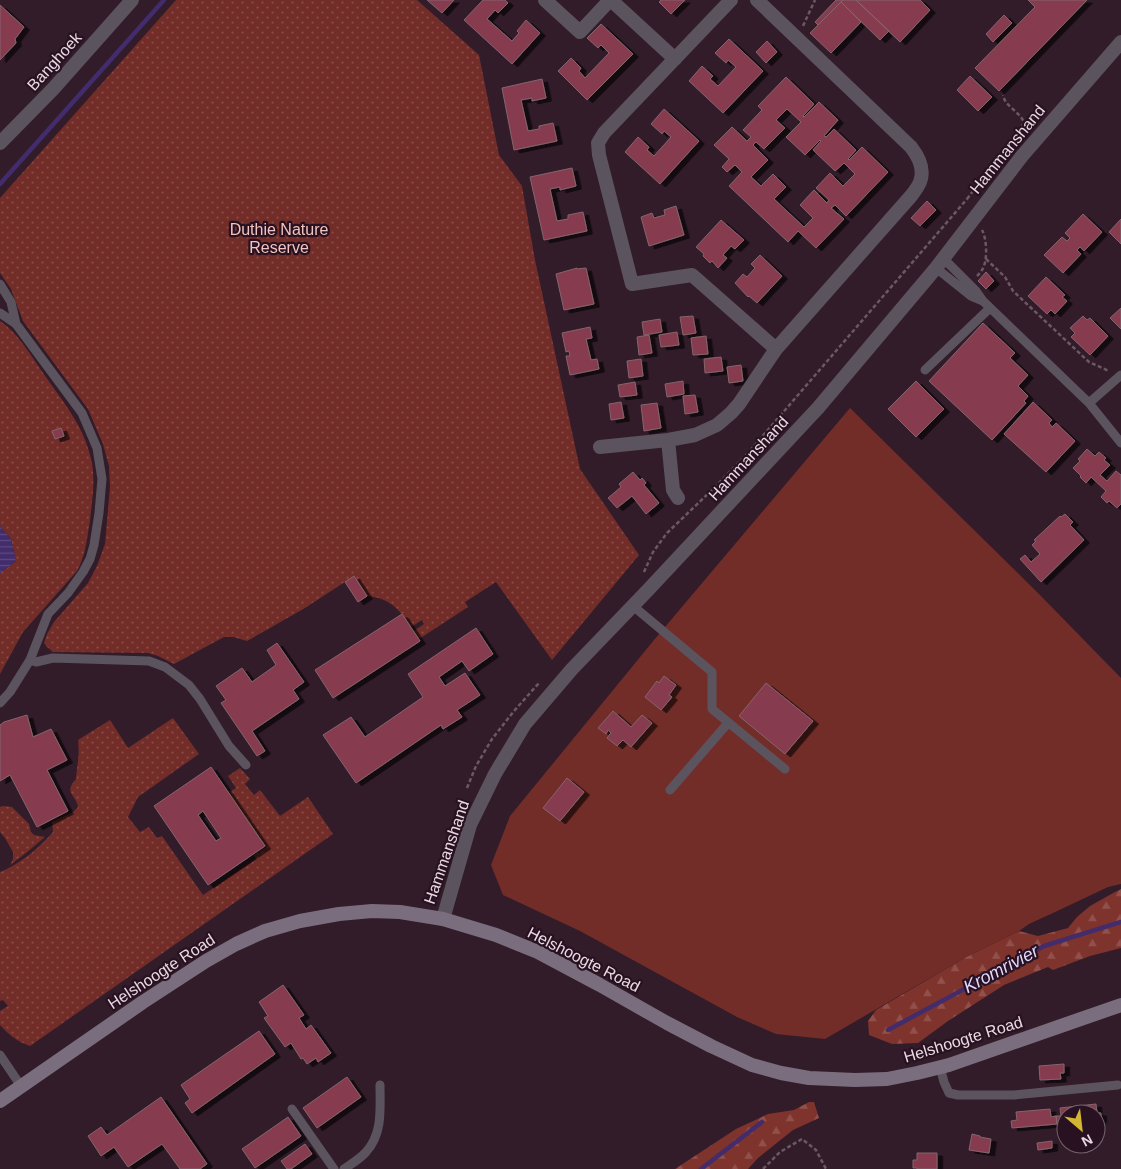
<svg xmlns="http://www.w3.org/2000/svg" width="1121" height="1169" viewBox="0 0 1121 1169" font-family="Arial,sans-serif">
  <defs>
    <pattern id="grass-dots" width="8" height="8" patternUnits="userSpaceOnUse" patternTransform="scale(1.25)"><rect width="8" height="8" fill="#722d28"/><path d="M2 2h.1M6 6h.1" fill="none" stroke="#864b47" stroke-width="1.8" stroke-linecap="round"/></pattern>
    <pattern id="forest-firs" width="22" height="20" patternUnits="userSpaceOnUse" patternTransform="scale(1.25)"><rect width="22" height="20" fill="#7f332d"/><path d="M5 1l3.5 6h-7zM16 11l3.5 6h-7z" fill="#91504b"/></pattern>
    <pattern id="water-rules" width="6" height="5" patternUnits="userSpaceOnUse" patternTransform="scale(1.25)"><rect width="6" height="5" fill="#422c6c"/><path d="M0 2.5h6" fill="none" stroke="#5d4a81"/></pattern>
    <filter id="shadow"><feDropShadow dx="5.5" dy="3" stdDeviation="0" flood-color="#0009"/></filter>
  </defs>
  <rect width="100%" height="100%" fill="#321c2a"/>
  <path fill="url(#grass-dots)" d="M176,0h241l62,55 20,100 23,31 13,74 45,209 59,86 -87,105 -56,-78 -31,20 3,5 -49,32 -5,-8 10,-7 -2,-4 -11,7c-12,-18 -21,-29 -44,-31l-13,-20 -49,32 -58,33 -14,-4h-9l-50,27 -16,-8 -10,-3 -95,-1 -6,-5 -3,-4 3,-9 7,-12 34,-39 9,-17 8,-22 5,-57 -1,-21 -6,-22 -15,-35 -65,-88 -12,-32 -11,-16v-75z
    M0,321c18,12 29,32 41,49 19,28 43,55 50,89 5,20 1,41 -1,61 -3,18 -4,35 -13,51l-54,61 -23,42v-101l16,-12 -5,-22 -11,-13z
    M173,718l26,36 -61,43 -10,20 12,15 9,-5 8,11 5,-2 41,59 53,-36 -2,-4 12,-8 -37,-55 7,-4 -8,-12 12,-8 10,11 -5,5 9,11 6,-5 20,26 28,-19 25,37 -303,212c-12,-4 -21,-11 -30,-21v-14l8,-5 -5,-6 -3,1v-129c20,-8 38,-23 53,-40l-1,-10 21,-10 5,-5c-2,-13 -15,-13 -2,-28 1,-14 4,-24 2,-39l32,-20 18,28z
    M3,806l9,1 17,17 2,8 3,3 11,2 -19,16 -16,12 3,-6v-7l-8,-14 -5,-6v-25z"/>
  <path fill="url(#forest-firs)" d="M1121,889v59l-31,8 -37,14 -5,-3 -44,18 -56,36 -30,22 -26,1 -23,-9 -1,-14 8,-11 90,-53 53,-26 19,5 30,-8 9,-11 13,-11 25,-14z
    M809,1102h5l5,16 -26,12 -35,28 -10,11h-73l61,-40 32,-15 26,-4z"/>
  <path fill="#722d28" d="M850,408l189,186 82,84v206l-13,3 -55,26 -24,11 -10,7 -53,26 -141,82 -49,-5 -39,-17 -157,-86 -77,-36 -12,-30 19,-49 144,-176z"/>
  <path fill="url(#water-rules)" d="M0,526l11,13 5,22 -16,12z"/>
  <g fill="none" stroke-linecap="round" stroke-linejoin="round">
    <path stroke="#422c6c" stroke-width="4.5" d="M0,184l164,-184
      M888,1030l156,-84 77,-24
      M701,1169l61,-47"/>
  </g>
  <path fill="#863b50" stroke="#85656c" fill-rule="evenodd" filter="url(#shadow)" d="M427,0h27l-12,13z
    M483,0h22l3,3 -10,10 -3,-3 -8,9 25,22 7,-8 -2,-2 9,-11 14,13 -28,31 -48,-44z
    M661,0h24l-14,14 -12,-12z
    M836,0h7l-25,25 -3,-3z
    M843,0h13l33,31 -9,9 -39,-38z
    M856,0h64l10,10 -30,32z
    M1028,0h59l-88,91 -24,-23 60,-61z
    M841,2l20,20 -30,31 -21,-20z
    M0,5l24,22 -9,12 1,4 -16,17z
    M1004,15l8,8 -19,19 -7,-8z
    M601,24l32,30 -46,46 -29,-29 13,-13 10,10 -2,3 6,7 24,-25 -8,-8 -3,3 -11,-10z
    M729,39l34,32 -40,42 -34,-32 13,-15 11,10 -3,3 8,7 18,-19 -8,-7 -2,3 -11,-10z
    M767,41l10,11 -11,11 -10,-11z
    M970,76l22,21 -14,14 -21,-21z
    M786,77l28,27 -11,12 1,1 15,-15 19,18 -14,16 2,1 8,-8 22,21 -8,9 1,1 13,-13 26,25 -42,44 -11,-11 -4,3 13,11 -28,29 -18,-17 -10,11 -59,-56 13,-14 -7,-7 -8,7 -5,-5 7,-8 -15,-14 18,-18 15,14 4,-4 -8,-7 19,-20 -4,-4zM787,109l14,13 -15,15 19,18 15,-15 1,1 -8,9 22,21 9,-8 11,11 -12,12 -13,-13 -14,15 13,12 -2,3 -13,-13 -14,15 13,13 -9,9 -30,-28 12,-12 -13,-13 -12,12 -10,-9 17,-17 -15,-15 3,-3 8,7 21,-21 -9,-8z
    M542,79l4,19 -14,3v-3l-11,2 7,31 11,-2v-3l14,-3 4,18 -43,9 -12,-62z
    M664,109l35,32 -39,43 -35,-32 13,-15 11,10 -2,3 7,6 17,-19 -7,-6 -2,3 -11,-10z
    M572,168l4,18 -16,4v-3l-10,2 7,32 11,-2v-4l15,-3 4,19 -43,9 -14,-63z
    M927,201l9,9 -16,16 -9,-8z
    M676,206l8,29 -35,11 -8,-29 11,-4 2,5 11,-3 -1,-5z
    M1083,214l19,18 -18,19 -4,-4 -3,3 4,4 -18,19 -19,-18 18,-18 5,4 3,-3 -5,-5z
    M1121,219v25l-12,-12z
    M721,220l23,20 -9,9 -4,-3 -8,9 4,3 -9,10 -6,-7 -2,2 -7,-7 1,-2 -8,-7z
    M760,255l22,21 -25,27 -8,-7 -1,1 -13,-14 8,-9 4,3 8,-9 -4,-4z
    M577,268v1l9,-1 8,36 -30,6 -8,-36z
    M986,272l8,9 -8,8 -8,-8z
    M1046,277l19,18 -3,2 5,4 -12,13 -4,-4 -4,4 -19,-18z
    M1121,308v21l-11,-11z
    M693,316l3,17 -13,2 -3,-18z
    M1083,316l4,4 3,-2 18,18 -18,19 -19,-18 4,-4 -5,-5z
    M660,319l2,13 -18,3 -2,-13z
    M983,323l32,30 -5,5 18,17 -10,11 10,10 -4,5 2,2 -34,37 -63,-59z
    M590,327l2,11 -6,1 5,21 6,-1 2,10 -29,6 -4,-19h4l-1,-5 -3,1 -4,-19z
    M677,332l2,13 -18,2 -2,-12z
    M649,335l3,18 -13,2 -2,-18z
    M706,336l2,18 -15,1 -2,-17z
    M721,357l2,14 -18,2 -1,-14z
    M641,359l2,17 -14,2 -2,-17z
    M741,365l2,16 -14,2 -2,-16z
    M683,381l1,13 -17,3 -2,-13z
    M916,381l28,28 -28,28 -28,-28z
    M635,382l2,13 -17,2 -2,-12z
    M695,395l3,17 -13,2 -2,-18z
    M621,402l3,16 -13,2 -2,-16z
    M1033,402l19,18 -3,3 3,4 4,-4 19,18 -29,31 -42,-38z
    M657,403l4,25 -17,3 -3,-26z
    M61,428l3,8 -9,3 -3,-8z
    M1087,449l8,7 4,-4 7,6 -2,2 6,5 -10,10 7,6 9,-10 5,4v29l-4,4 -8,-7 -2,2 -6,-6 5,-6 -15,-14 -5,6 -6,-6 1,-1 -8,-8 7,-7 -2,-2z
    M633,472l7,8 2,-2 4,5 -2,2 15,18 -13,11 -14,-18 -15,12 -9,-10 13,-11 -2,-3z
    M1065,514l8,8 -3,3 14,15 -43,42 -21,-23 5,-4 6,7 9,-8 -8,-9 4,-4 -2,-1 26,-24 1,1z
    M354,576l13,20 -9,6 -13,-20z
    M402,614l18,27 -87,57 -18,-28z
    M476,628l17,26 -24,17 -7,-10 -23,16 6,9 20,-13 15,22 -23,15 5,7 -19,12 -2,-4 -85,58 -33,-48 28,-18 14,20 58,-40 -15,-23z
    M277,643l27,39 -11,8 6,9 -47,32 13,20 -8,5 -36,-53 5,-3 -10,-14 26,-18 10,14 24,-17 -9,-15z
    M664,676l12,9 -7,10 3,2 -11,13 -16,-13 12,-16 2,2z
    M766,683l47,38 -28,33 -46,-38z
    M613,711l18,16 11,-12 10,8 -21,24 -8,-7 -6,6 -10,-8 4,-5 -3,-3 -2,4 -8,-6z
    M27,715l6,22 18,-8 16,31 -20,10 21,41 -31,16 -27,-52 -10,6v-56l4,-3z
    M211,767l54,79 -57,39 -54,-79zM203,811l18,27 -5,3 -18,-26z
    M567,778l17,14 -24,29 -17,-13z
    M283,985l21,30 -5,3 7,11 5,-4 20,28 -13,9 -2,-4 -9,6 -4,-6 -2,1 -10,-16 -6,4 -21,-29 4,-2 -9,-14z
    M259,1031l16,23 -83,59 -7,-10 5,-4 -9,-14z
    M1064,1064v9h-4l1,6 -21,1 -1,-14z
    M347,1077l14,20 -44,31 -14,-20z
    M161,1097l46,67 -7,5h-20l-18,-25 -34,23 -14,-20 -13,9 -13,-20 13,-9 6,8z
    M1096,1104l1,9h4v7h-5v-6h-30v9l-9,1 -1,-8h5l-1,-8z
    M1050,1109l1,8 5,-1 1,8 -45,4 -1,-7 6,-1 -1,-8z
    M288,1117l13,19 -46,32 -13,-19z
    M972,1134l8,2v1l11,2 -2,14 -20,-3z
    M1052,1141v7l-14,2 -1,-7z
    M305,1144l7,10 -21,15h-4l-6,-8z
    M917,1153h20v16h-20v-1h-4v-8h4z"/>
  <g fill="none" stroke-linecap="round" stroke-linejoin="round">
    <path stroke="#6c5865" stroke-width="2.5" stroke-dasharray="4 2.5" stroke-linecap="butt" d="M803,26l12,-26
      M967,199l57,-76c-3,-11 -19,-16 -21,-28
      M986,259l19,18 8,14 76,71 20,9
      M977,276c2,-2 4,-4 5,-6 6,-9 5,-31 0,-40
      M644,572l9,-20 14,-19 48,-46 33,-34 219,-254
      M467,788l9,-22 16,-27 22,-28 25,-28
      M763,1169l17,-17 22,-13 14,11 10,19"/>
    <path stroke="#5b545e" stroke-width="9" d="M943,258l33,33 7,10 106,102 32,40
      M936,268l35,28 12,5
      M0,284l11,18 5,22
      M0,313l16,11 66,89 15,35 5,31 -3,34 -5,32 -4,14 -7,13 -15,21 -20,21 -18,46 -20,32 -10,11
      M925,370l65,-62
      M1089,403l32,-28
      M633,606l79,66v37l73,60
      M30,660l6,2 17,-4 96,3 16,6 24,18 11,14 29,47 17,19
      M670,790l58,-67
      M0,1055l21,31
      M940,1067l4,15 5,11 9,2h56l104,-10
      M292,1109l42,60
      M344,1169c7,-5 16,-10 22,-17 17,-18 14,-44 14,-67"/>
    <path stroke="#5b545e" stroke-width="14" d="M545,0l35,32 30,-32
      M611,0l64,59
      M731,0l-127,133 -6,10 1,12 33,129 60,-9 84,74
      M0,143l53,-54 79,-89
      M668,440l5,50 5,8
      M600,447l68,-7 27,-5 22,-10 14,-12 8,-9 37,-55 135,-153c3,-4 7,-9 9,-14 5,-13 -2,-26 -9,-35l-154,-147"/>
    <path stroke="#5b545e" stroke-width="14" d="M443,919l27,-94 25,-51 30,-50 47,-55 76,-79 170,-182 118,-140 86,-112 99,-114"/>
    <path stroke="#7a6e7e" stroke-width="14" d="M0,1101l143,-99 63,-41 30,-17 29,-13 35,-10 39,-7 33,-3 28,1 43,7 53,16 42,17 62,33 67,38 44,23 41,19 29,8 28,5 46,2 32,-1 30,-6 32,-8 172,-60"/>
  </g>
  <g text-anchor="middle" stroke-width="4.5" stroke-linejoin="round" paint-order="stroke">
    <g font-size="16" fill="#e9d9e3" stroke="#281221">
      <text transform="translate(54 61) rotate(-48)" y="6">Banghoek</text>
      <text transform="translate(1007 149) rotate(-51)" y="6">Hammanshand</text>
      <text transform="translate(748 458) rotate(-47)" y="6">Hammanshand</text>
      <text transform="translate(446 852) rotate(-71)" y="6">Hammanshand</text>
      <text transform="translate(584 959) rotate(27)" y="6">Helshoogte Road</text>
      <text transform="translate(161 971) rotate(-33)" y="6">Helshoogte Road</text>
      <text transform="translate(963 1039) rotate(-17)" y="6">Helshoogte Road</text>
    </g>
    <g font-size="16" fill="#f3c4be" stroke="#281221">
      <text x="279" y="235">Duthie Nature<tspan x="279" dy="18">Reserve</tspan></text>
    </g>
    <g font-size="18" font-style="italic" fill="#dfd6fe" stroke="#281221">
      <text transform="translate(1001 969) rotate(-28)" y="6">Kromrivier</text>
    </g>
  </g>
  <g transform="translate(1081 1129) rotate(152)"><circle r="24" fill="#281221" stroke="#75626f"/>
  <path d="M0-4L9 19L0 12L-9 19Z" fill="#d4b635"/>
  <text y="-8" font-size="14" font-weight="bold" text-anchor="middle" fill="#e9d9e3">N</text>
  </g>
</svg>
